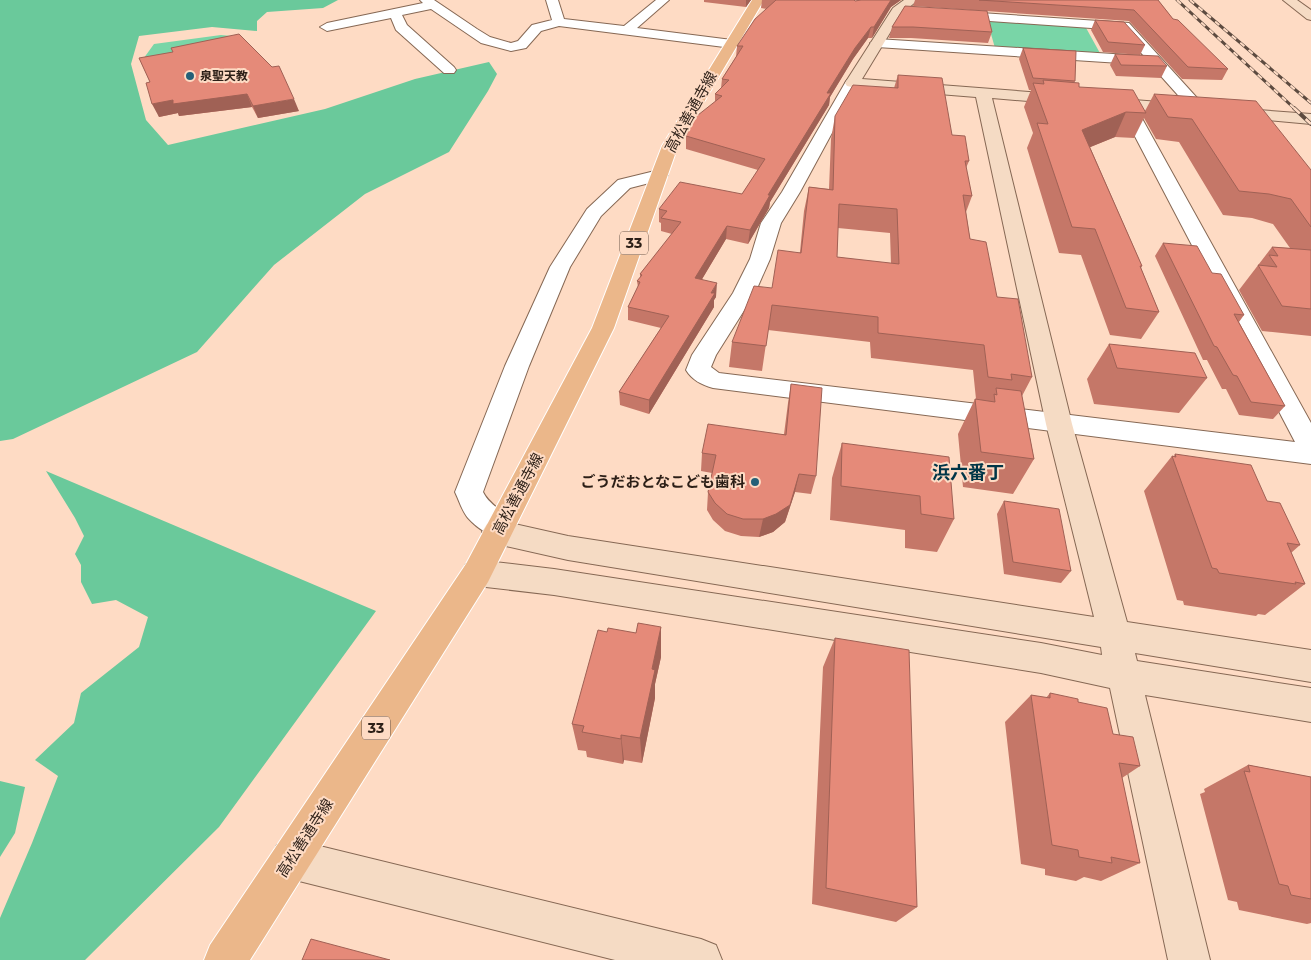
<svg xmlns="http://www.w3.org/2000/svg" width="1311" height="960" viewBox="0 0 1311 960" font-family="Montserrat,'Noto Sans JP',sans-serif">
  <rect width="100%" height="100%" fill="#fedbc4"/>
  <path fill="#79d5a7" d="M987,20l98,6 16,29 -106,-7z
    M221,35l10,1 -90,26 13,-18z"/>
  <path fill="#6ac99b" d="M0,0h338l-15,8 -56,4 -10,9v10l-45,-4 -73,9 -8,28 15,56 22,25 157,-36 90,-30 74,-17 8,12 -9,17 -39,61 -84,42 -91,71 -77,87 -184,87 -13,2z
    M46,471l330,140 -157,216 -134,133h-85v-42l32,-75 26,-67 -23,-16 39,-37 7,-30 58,-46 9,-30 -32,-17 -24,4 -11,-22v-17l-6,-11 9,-18 -9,-18z
    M0,781l25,6 -10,46 -15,24z"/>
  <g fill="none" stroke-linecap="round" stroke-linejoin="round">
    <defs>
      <path id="street" d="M420,0h14l43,29 13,8 21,6 7,-2 14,-16 20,-5 -6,-20h12l6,19 60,7 32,-26h13l-32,28 95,12 7,4 -7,4 -173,-22 -18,5 -15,17 -15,3 -30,-8 -50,-34 -29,6 5,10 47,42 2,3 -2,3h-10l-48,-43 -5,-12 -64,13 -7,-4 7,-4 96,-20z
        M951,11l178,12 79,87 -2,3h-12l-43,-48 -274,-18 -7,-4 7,-4 267,17 -24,-26 -173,-12 -2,-3 2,-3z
        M852,79l5,1 2,3 -59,109 -19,31 -11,36 -15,34 -39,62 -5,12 8,6 576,69 -177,-338 3,-3h10l3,3 177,319v41l-598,-76c-11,-3 -21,-8 -27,-18l6,-15 41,-62 17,-34 11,-36 21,-31 63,-109 2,-3z
        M659,170l6,1 3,4 -3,4 -35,9 -29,28 -31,51 -41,99 -46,126c7,15 24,19 31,34l-4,8c-16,6 -31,-4 -42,-16 -6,-7 -9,-18 -13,-26l50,-126 45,-99 37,-58 31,-29z"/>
      <path id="secondary" d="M904,0h14l-16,13 -40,66 324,25 6,2 2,3 -2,3 -6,2 -194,-16 80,326 55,198 184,28v32l-176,-29 2,8 174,27v34l-166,-27 65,265h-42l-58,-272 -69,-15 -487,-78 -77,-9 -11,-4 -4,-9 4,-9 11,-4 77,9 487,74 61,12 -1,-8 -533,-87 -71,-16 -10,-4 -5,-8 5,-8 10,-4 71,16 526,81 -48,-193 -70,-327 -124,-10 -5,-1 -2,-3 48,-75z
        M1283,0h14l14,10v10l-4,-1z
        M1231,108l80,6v10l-86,-8 -2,-3 2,-3z
        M291,839l410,100 15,6 6,15h-107l-324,-81 -14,-6 -6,-14 6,-14z"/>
      <path id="primary" d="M752,0h12l-86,146 -64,182 -126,254 -238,378h-46l6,-15 256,-381 126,-236 70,-182z"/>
    </defs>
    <use href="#street" stroke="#866854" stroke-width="2"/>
    <use href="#secondary" stroke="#866854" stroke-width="2"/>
    <use href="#primary" stroke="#fff" stroke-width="2"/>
    <use href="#street" fill="#fff" fill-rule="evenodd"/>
    <use href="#secondary" fill="#f5dbc4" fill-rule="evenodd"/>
    <use href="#primary" fill="#ebb78a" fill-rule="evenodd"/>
    <defs>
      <path id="rail-far1" d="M1177,0l118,109
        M1190,0l121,103"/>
      <path id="rail" d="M1294,108l17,16"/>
    </defs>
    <use href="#rail-far1" stroke="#5d4b40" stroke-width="3"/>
    <use href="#rail" stroke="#5d4b40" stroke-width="4"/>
    <use href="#rail-far1" stroke="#fedbc4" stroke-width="2" stroke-dasharray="5.5" stroke-linecap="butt"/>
    <use href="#rail" stroke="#fedbc4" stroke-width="2.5" stroke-dasharray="8" stroke-linecap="butt"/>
  </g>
  <path fill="#c57768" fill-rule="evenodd" d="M704,0h47l-5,7 -42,-5z
    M762,0h92l1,1 6,-1h40l-10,7 -19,31h-4l-15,21 -23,38 -1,8 -59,97 -1,6 -21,36 -22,-5 -24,40 14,18 -2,3v7l-65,107 -29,-9 -1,-13 42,-64 -33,-8v-13l10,-20 -1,-6 3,-3v-4l32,-40 -11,-3v-8l-2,-1v-13l83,-15 16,-24 -72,-21v-13l29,-34v-8l6,-6 1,-9 14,-22 1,-11 30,-37 -6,-1z
    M915,0h243l15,19 55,50 -6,11 -40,-1 -53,-58 -216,-15z
    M905,6l87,26 -4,11 -77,-5h-22l3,-11z
    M1095,20l50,25 -5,10 -37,-3 -12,-22z
    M1023,48l52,33 -1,2 5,4 66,24 9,-17 157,76v166l-49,-5 -23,-41 33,-43 18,1 -17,-24 -21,-6 -29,-3 -44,-73 -23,-3 -12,-21 -10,20 -19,-1 -25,10 52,119 -1,2 18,44 -18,27 -31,-4 -29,-80 -22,-2 -32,-105 6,-15 -9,-26 7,-17h-2l-10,-31z
    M1115,54l52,12 -6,12 -45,-2 -6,-11z
    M139,58l160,53 -41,7 -6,-11 -73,9 -1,-3 -19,4 -9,-35z
    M898,75l54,60 17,26 -3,7 6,28 -6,16 4,27 27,58 35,80 -10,19 12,63 -21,35 -50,-7 -5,-53 17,-35h1l-3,-29 -102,-12 -1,-16 -102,-12 -6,41 -33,-4 3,-25 68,-90 4,-41 5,-24 20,2 2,-50 4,-23 59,-28zM838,228l52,5 1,31 -54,-7z
    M1163,243l49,30 32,42 -5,7 46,84 -12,13 -34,-4 -13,-26h-4l-15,-29h-4l-48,-104z
    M1109,344l98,34 -28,35 -85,-9 -7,-25z
    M791,384l25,92 -5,18 -16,-2 -10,30 -12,10 -14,5 -18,-1 -16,-5 -12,-11 -6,-10 1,-18 4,-19 -11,-2 1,-18 82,-19 4,-31z
    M842,443l112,76 -17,33 -32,-4v-18l-75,-10 2,-42z
    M1175,454l92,47 33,44 -9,8 14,31 -40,31 -7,-1 -2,2 -72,-11 -1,-4 -6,-1 -33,-109 28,-35h2z
    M1004,501l67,70 -10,12 -57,-9 -7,-60z
    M661,627v30l-6,27v14l-13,65 -18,-3 -1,4 -36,-7 -1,-6 -8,-1 -6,-26 35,-92 29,1z
    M835,638l82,269 -21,15 -84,-18 11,-237z
    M1050,693l28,9 35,32 27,32 -18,12 18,85 -39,18 -17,-4 -8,4 -31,-6v-6l-24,-5 -16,-142 26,-27 15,3z
    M1248,765l63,12v146l-4,1 -68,-14 -2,-8 -9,-2 -28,-106 5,-2 -1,-3z"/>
  <path fill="#a06155" d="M746,0h5l-5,7z
    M891,0h10l-10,7 -19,31 2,-11z
    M871,27l-3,11 -15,21 -23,38 -1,8 -59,97 -1,6 -21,36 2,-14 18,-35 59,-102 28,-45z
    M247,94l5,13 -73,9 -1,-3 -19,4 -7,-13 21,-4z
    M294,99l5,12 -41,7 -5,-12z
    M1126,112l-11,25 -44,18 11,-25z
    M727,226l-1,13 -31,52v-13z
    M717,283l-1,14 -2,3v7l-65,107v-14z
    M799,474l-4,18 -10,30 -12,10 -14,5 4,-18z
    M661,627v30l-6,27v14l-13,65 -2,-25 12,-69z
    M621,735l3,25 -1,4 -2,-25z"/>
  <path fill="#e58a79" stroke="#a06155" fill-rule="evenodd" d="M776,0h78l1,1 6,-1h30l-17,27h-3l-16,21 -28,45h4l-63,102h2l-20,35 -23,-4 -32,52 22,5 -6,10h4l-66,107 -30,-8 50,-76 -41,-9 12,-25 -3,-1 5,-6 -2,-1 41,-52 -20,-4 6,-7 -8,-2 21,-27 62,12 23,-35 -79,-23 7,-17 29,-23 -7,-2 14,-14 -7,-1 21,-33h-6l18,-27z
    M979,0h179l15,19 5,1 50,49 -40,-2 -54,-57z
    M905,6l82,5 5,21 -79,-5h-21z
    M1095,20l29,2 21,23 -37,-3z
    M239,34l33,33 7,-1 15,33 -41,7 -6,-12 -74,10v-4l-21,4 -6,-21 4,-1 -11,-24 34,-6 -2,-4z
    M1023,48l53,3 -1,30 -42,-3z
    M1115,54l43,2 9,10 -46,-1z
    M898,75l44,3 10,57 13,1 4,25h-4l7,35 -9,-1 7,44 16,3 11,55 21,2 14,78 -21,-3 1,6 -24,-3 -4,-32 -106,-12v-16l-106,-12 -6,41 -34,-4 22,-56 18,2 6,-38 23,3 8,-66 24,3 2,-74 18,-31 45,3zM839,204l58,5 2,55 -62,-7z
    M1043,80l36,3v4l54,3 13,23 -20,-1 -44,18 60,136h-2l19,46 -33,-4 -31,-79 -23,-2 -35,-104 11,1 -15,-41 11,1z
    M1154,94l102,7 55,69v57l-20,-28 -22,-5 -30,-3 -47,-72 -24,-2z
    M1163,243l34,3 15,27 9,1 23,41 -10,-1 51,92 -34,-4 -14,-26 -4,-1 -16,-28 -3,-1z
    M1272,247l39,3v59l-29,-3 -24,-41 19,2 -8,-12 9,1z
    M1109,344l86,9 12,25 -90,-10z
    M791,384l31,4 -6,88 -17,-2 -9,31 -14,9 -13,5h-20l-16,-5 -12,-11 -7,-11 8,-37 -14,-2 6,-29 78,11z
    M996,388l25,3 13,68 -53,-7 -6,-53 20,3 -1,-8 3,1z
    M842,443l107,14 5,62 -33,-5 -1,-18 -79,-10z
    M1175,454l76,11 16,36 13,2 20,42 -13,-2 18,41 -10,-2 1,2 -77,-11 -2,-4 -5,-1 -40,-112 4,1z
    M1004,501l55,8 12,62 -58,-9z
    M638,623l23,4 -9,42 3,1 -15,68 -19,-3v4l-39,-7 2,-6 -12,-2 26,-94 9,2 1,-4 28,5z
    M835,638l74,12 8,257 -91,-19z
    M1050,693l28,6v3l29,6 6,26 20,3 7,29 -21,-3 21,100 -29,-6 1,6 -33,-6 -1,-7 -26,-5 -21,-150 19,3z
    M1248,765l63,12v122l-20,-4 -3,-9 -9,-2 -35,-113 6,1z
    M311,939l79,21h-88z"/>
  <g fill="#256078" stroke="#fedbc4" stroke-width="2">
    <circle cx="190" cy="76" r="5"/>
    <circle cx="755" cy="482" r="5"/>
  </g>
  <g text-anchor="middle" stroke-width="4" stroke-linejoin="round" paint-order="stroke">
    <g font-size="12" font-weight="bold" fill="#2c1f17" stroke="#fedbc4" text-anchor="start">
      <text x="200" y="80">泉聖天教</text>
    </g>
    <g fill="#fedbc4" stroke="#6b574b" stroke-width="1">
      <rect x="620" y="231.5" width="28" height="23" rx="4"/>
      <rect x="362" y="716.5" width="28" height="23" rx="4"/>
    </g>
    <g font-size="14" font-weight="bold" fill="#2c1f17">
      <text x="634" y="248">33</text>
      <text x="376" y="733">33</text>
    </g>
    <g font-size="15" fill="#2c1f17" stroke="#fedbc4">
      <text transform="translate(691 112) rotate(-61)" y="5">高松善通寺線</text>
      <text transform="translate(518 494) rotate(-62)" y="5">高松善通寺線</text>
      <text transform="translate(305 838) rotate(-57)" y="5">高松善通寺線</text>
    </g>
    <g font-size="15" font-weight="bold" fill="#2c1f17" stroke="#fedbc4" text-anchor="end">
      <text x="745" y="487">ごうだおとなこども歯科</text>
    </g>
    <g font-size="18" font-weight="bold" fill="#003547" stroke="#fedbc4">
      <text x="968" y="479">浜六番丁</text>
    </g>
  </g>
</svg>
